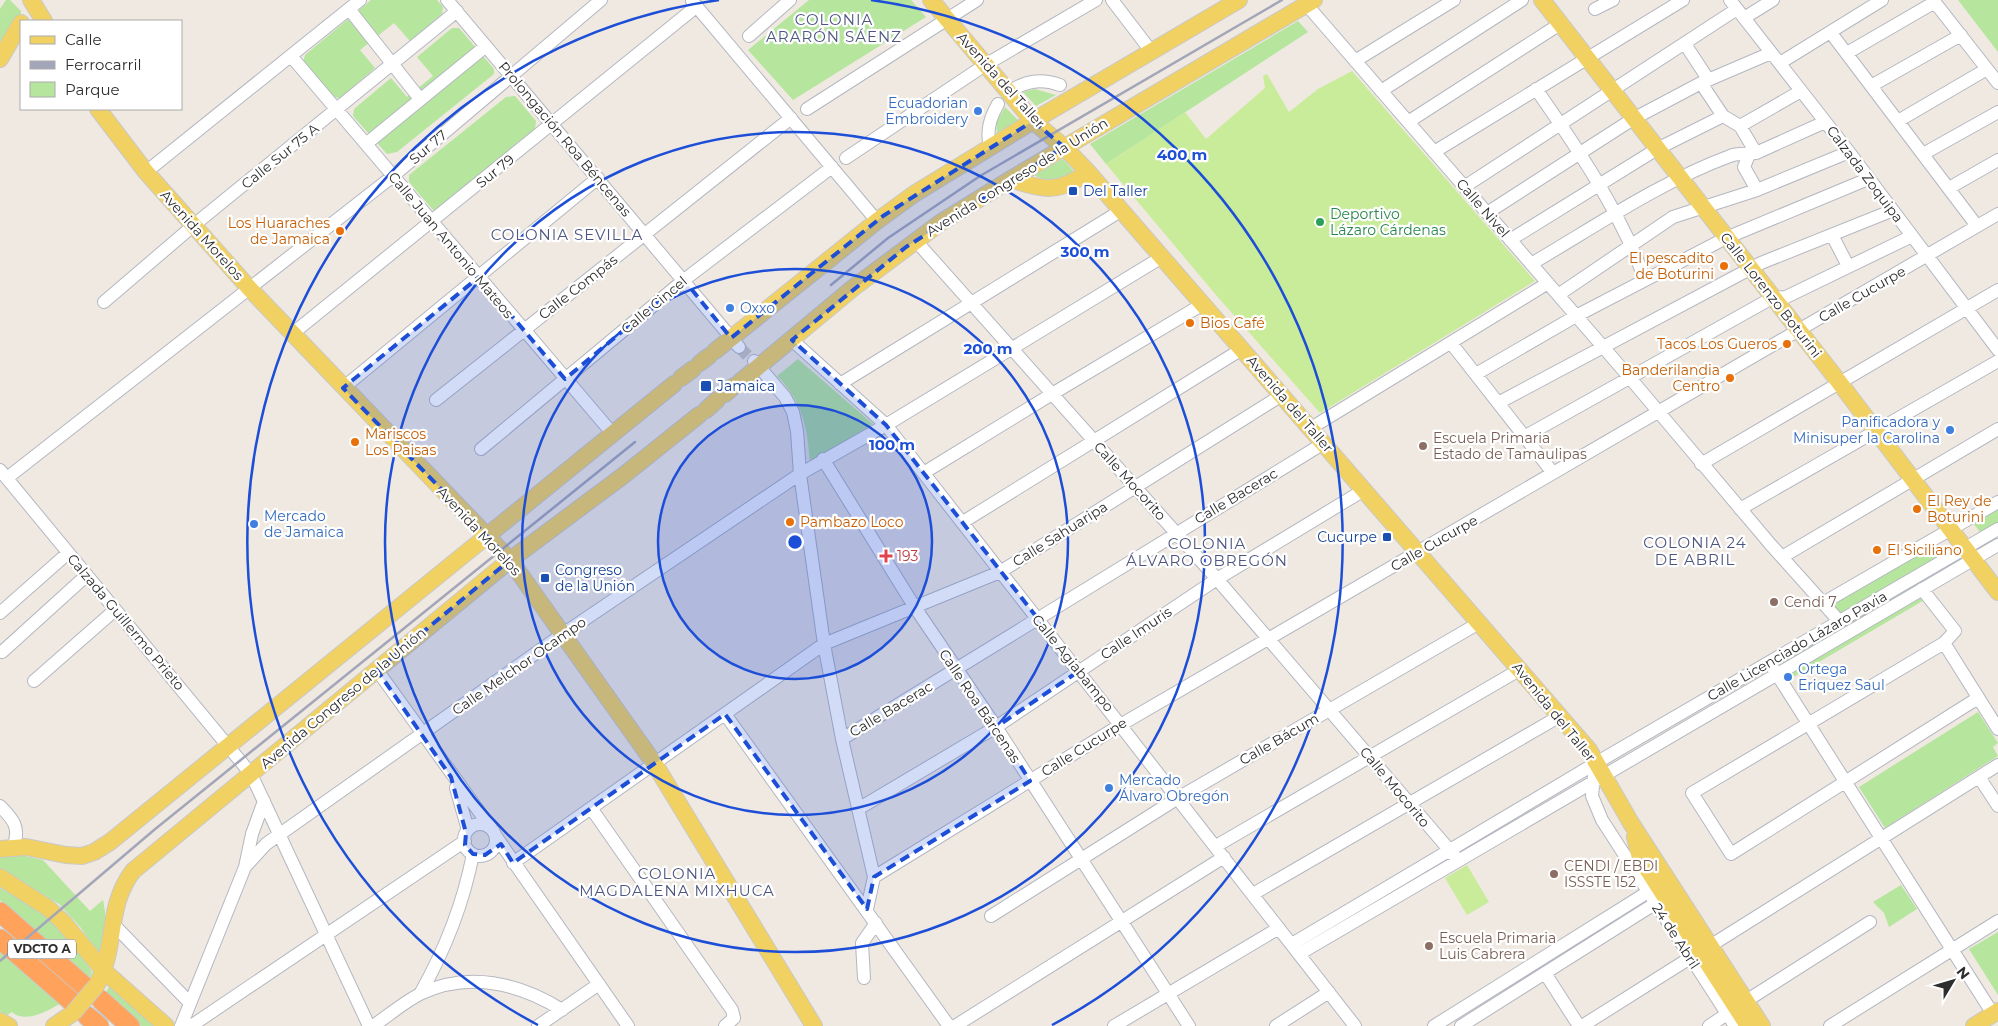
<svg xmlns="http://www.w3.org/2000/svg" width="1998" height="1026" viewBox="0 0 1998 1026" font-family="Montserrat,sans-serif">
  <rect width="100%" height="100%" fill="#efe9e1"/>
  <path fill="#b6e59e" d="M6,0h4l11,11v3l-21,37v-42z
    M371,0h66l6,7 -1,7 -32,27 -16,-18 -34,27 15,18 -35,30 -8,-1 -29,-35 2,-7z
    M809,0h102l15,17 -133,83 -45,-50z
    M1958,0h40v52z
    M1298,21l10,11 -202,132 -16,-20z
    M452,28h7l35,41v5l-97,78 -10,2 -34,-38 1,-7 37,-31 16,19 26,-21 -16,-19z
    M1035,89l21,6 -20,11 -13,-14z
    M515,96l21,25 -1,8 -95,80 -7,1 -24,-28v-7l97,-78z
    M1005,107l13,13 -21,13 -1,-10z
    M1063,159l14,16c-15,4 -29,9 -43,0z
    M798,359l75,65 -63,38c-3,-35 -7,-60 -33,-86z
    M1998,509v17l-15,10 -10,-13z
    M1934,546l9,12 -103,59 -10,-12z
    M1949,564l3,3 -172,100 -1,-3z
    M1923,594l3,5 -136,80 -5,-7z
    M1978,712l20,31 -5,4 5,9 -113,72 -26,-41z
    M16,854l27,6 47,51 13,-11c4,17 4,38 -4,54l-18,-26 -22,-24 -59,-34v-13z
    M1901,885l16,24 -28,18 -5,-14 -11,-11z
    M0,888l46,26 30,33 16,25 -2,6 -90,-78z
    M1998,932v63l-29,-46z
    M0,950l61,53c-13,8 -36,21 -49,9l-6,4 -6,-5z
    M110,985l46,41h-15l-36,-32z"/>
  <path fill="#c9ec9a" d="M1352,71l183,210 -215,132 -104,-118 -110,-131 79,-52 21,27 59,-51 -2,-12 4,-2 22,38 29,-23z
    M1467,865l22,37 -22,13 -22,-37z"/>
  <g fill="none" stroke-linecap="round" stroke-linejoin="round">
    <path stroke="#c8c4bd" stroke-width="12" stroke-dasharray="12 6" stroke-linecap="butt" d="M739,347l14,14"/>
    <defs>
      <path id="minor" d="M447,0l292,347
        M1112,0l39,51
        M1730,0l119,152 149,198
        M1933,0l65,83
        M692,1l185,220
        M1306,4l324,374 141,167 69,77
        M349,9l71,90
        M1595,9l18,-9
        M1744,18l29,-18
        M1831,33l146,193
        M749,36l41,-36
        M1685,44l23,35
        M1847,53l88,-51
        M291,56l321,377
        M1355,61l99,-61
        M1780,63l102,-63
        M1701,83l22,33 17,10 16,27
        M1871,86l90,-51
        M1536,89c42,60 84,122 109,191
        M1381,91l141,-91
        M1008,92c18,-11 32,-14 52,-7
        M807,109l170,-109
        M1898,121l89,-52
        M1408,122l152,-98
        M1740,126l61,-35
        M366,144l120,-98
        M990,147c-4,-16 0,-29 8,-43
        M1434,152l249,-152
        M1923,154l75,-42
        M1749,155l-5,12 13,23
        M846,158l139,-93 111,-65
        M146,172l214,-172
        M1464,187l273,-178
        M1949,188l49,-28
        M1487,213l146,-94 68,-36 70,-30
        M1832,235l16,31
        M1510,240l147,-91 66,-33
        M916,241l301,338 241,281
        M1531,264c65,-38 129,-82 199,-108 9,-4 17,-1 26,-3l69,-31
        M1558,295l115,-78 84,-27 92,-38
        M104,302l90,-77 263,-214
        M292,334l405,-328
        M792,340l94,85 469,601
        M1451,343l102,130
        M754,361l31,36 8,15 4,19 3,43 24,170 18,95 32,138 -7,32
        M1476,374l100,-58 150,-78 142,-59
        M840,384l282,-174
        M343,388l255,-210
        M436,400l355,-282
        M1498,403l263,-140 130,-52
        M1311,428l237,-145
        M1524,437l248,-139 14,-1 126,-61
        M481,449l203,-169 148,-113
        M823,459l91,147 82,121 193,299
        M1701,464l297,-174
        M0,470l251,304 118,252
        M925,472l127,-78 151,-90
        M7,478l386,-302 208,-176
        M1740,509l258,-148
        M963,522l279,-173
        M1782,557l216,-128
        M1922,589l33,42 -11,12 -252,150 39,61 247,-156
        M1823,603l175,-101
        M0,613l68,-60
        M1944,643l54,86
        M2,652l85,-77
        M1773,668l220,346
        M377,670l114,158
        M34,681l81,-71
        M725,714l224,312
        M842,739l482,-296
        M1594,775l-2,21 10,24 133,206
        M1979,777l19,29
        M456,788l12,42
        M0,806c13,13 21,22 13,41
        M591,808l141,202 2,8 -9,8
        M858,809l138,-82 221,-148 147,-89
        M464 840a16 16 0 1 1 32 0a16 16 0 1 1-32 0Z
        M495,835l133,191
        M1216,846l303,-176
        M513,863l311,-219 176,-72 282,-177
        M245,867l21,-23 297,-210 237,-160 86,-49 276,-168
        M874,877l248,-153 876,-510
        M1253,894l307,-178
        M991,916l187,-118 301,-175
        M113,924l77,79
        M1292,944l304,-181 402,-234
        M1710,946l288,-181
        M1299,954l699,-409
        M1545,973l34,53
        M864,978l-2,-35 14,-20
        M420,994c25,-44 43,-89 53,-140
        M1746,1001l124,-79
        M181,1026l64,-159 7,-33 12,-33
        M191,1026l274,-185
        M373,1026c15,-10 31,-24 47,-32 48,-23 99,-11 142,16
        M538,1026l61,-42
        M955,1026l269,-169
        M1114,1026l165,-98
        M1276,1026l53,-34
        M1434,1026l214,-134
        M1461,1026l195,-123
        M1582,1026l108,-68
        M1709,1026l18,-12
        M1830,1026l168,-105"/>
      <path id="major" d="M31,0l13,21
        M931,0l102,121 31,26 24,25 501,578 42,73 131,203
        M1542,0l297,382 159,210
        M0,59l21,-36
        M98,109l48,63 104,117 260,271 144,203 160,263
        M1011,179c33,12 48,14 77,-7
        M715,351l162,-130 37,-27 119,-73 206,-121
        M700,363l9,-7
        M681,378l12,-9
        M740,382l113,-94 87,-65 71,-44 303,-179
        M725,394l9,-8
        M706,410l11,-10
        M1635,837l5,21 108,168
        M0,849l26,-2 40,8 16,1 12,-4 16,-10 564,-458
        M0,877l48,31 15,14 41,49 62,55
        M96,986c22,-39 9,-78 37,-115l377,-311 114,-85 75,-60
        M0,1021l9,5
        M54,1026l19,-13
        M1974,1026l24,-15"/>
      <path id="highway" d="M0,912l83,73
        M0,939l70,61
        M101,1000l29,26
        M87,1016l12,10"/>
    </defs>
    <use href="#minor" stroke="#b4b7c1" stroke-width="14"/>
    <use href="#major" stroke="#c9c9c9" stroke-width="18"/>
    <use href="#highway" stroke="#c9c9c9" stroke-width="21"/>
    <use href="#minor" stroke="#fff" stroke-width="12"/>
    <use href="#major" stroke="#f2d163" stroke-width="16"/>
    <use href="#highway" stroke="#ffa35c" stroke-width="19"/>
    <path stroke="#a3a6b8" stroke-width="2.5" d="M831,285l57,-47 92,-62 302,-176
      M0,961l154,-131 481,-388"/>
    <defs>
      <path id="major-bridge" d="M73,1013l23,-27"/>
    </defs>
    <use href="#major-bridge" stroke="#c9c9c9" stroke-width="18" stroke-linecap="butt"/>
    <use href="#major-bridge" stroke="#f2d163" stroke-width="16"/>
  </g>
  <path fill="#1d4ed8" fill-opacity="0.2" stroke="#1d4ed8" stroke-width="4" stroke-dasharray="10 6" stroke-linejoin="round" d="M1033,121l31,26 -158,100 -114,93 94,85 193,246 -83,56 34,54 -156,96 -7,32 -142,-195 -212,149 -12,-19 -16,11 -12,-1 -8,-9 1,-12 -15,-56 -74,-107 133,-110 -167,-172 136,-111 86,102 119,-99 47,58 152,-122z"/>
  <circle cx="795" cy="542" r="137" fill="#1d4ed8" fill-opacity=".12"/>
  <g fill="none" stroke="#1d4ed8" stroke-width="2.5">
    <circle cx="795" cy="542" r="137"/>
    <circle cx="795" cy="542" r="273"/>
    <circle cx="795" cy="542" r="410"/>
    <path d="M538 1025A547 547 0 0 1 719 0M871 0A547 547 0 0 1 1052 1025"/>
  </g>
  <g fill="#3f7fe0" stroke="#fff" stroke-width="2">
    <circle cx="978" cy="111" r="5"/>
    <circle cx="730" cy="308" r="5"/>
    <circle cx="1950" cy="430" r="5"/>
    <circle cx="254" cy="524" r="5"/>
    <circle cx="1788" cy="677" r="5"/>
    <circle cx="1109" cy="788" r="5"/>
  </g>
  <g fill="#1a4fb4" stroke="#fff" stroke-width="2">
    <rect x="1068" y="186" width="10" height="10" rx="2.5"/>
    <rect x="700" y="380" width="12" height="12" rx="2.5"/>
    <rect x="1382" y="532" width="10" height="10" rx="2.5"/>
    <rect x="540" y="573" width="10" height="10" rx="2.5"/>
  </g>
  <circle fill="#2e9e5b" stroke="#fff" stroke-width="2" cx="1320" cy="222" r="5"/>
  <g fill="#e8710a" stroke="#fff" stroke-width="2">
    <circle cx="340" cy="231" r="5"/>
    <circle cx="1724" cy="266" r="5"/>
    <circle cx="1190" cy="323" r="5"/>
    <circle cx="1787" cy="344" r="5"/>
    <circle cx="1730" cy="378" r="5"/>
    <circle cx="355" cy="442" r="5"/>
    <circle cx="1917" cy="509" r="5"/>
    <circle cx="790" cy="522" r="5"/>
    <circle cx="1877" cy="550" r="5"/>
  </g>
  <g fill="#8d6e63" stroke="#fff" stroke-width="2">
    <circle cx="1423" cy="446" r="5"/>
    <circle cx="1774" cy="602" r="5"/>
    <circle cx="1554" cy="874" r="5"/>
    <circle cx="1429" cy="946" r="5"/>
  </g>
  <path fill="#e0444e" stroke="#fff" stroke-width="2" d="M883.5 548.5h5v5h5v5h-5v5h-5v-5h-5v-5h5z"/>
  <g text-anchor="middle" stroke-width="4.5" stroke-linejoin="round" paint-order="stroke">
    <rect fill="#fff" stroke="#6d6d6d" stroke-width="1" x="8" y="939.5" width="68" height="19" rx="4"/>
    <g font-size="12" font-weight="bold" fill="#2e2e2e">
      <text x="42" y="953">VDCTO A</text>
    </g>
    <g font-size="14" fill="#2e2e2e" stroke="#fff">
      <text transform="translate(1001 80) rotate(48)" y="5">Avenida del Taller</text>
      <text transform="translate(565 139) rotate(50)" y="5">Prolongación Roa Béncenas</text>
      <text transform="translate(428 147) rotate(-40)" y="5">Sur 77</text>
      <text transform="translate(280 156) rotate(-39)" y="5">Calle Sur 75 A</text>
      <text transform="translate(495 171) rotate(-39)" y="5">Sur 79</text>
      <text transform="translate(1865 174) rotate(53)" y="5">Calzada Zoquipa</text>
      <text transform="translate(1017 177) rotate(-32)" y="5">Avenida Congreso de la Unión</text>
      <text transform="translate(1483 208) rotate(49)" y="5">Calle Nivel</text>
      <text transform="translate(202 235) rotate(48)" y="5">Avenida Morelos</text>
      <text transform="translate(451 245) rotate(50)" y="5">Calle Juan Antonio Mateos</text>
      <text transform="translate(578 287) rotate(-38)" y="5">Calle Compás</text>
      <text transform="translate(1862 294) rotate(-30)" y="5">Calle Cucurpe</text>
      <text transform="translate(1771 295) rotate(52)" y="5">Calle Lorenzo Boturini</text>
      <text transform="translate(654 305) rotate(-40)" y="5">Calle Cincel</text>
      <text transform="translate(1290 404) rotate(49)" y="5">Avenida del Taller</text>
      <text transform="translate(1130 481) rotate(48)" y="5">Calle Mocorito</text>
      <text transform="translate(1236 496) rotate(-31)" y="5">Calle Bacerac</text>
      <text transform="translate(479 531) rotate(47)" y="5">Avenida Morelos</text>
      <text transform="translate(1060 534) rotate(-32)" y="5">Calle Sahuaripa</text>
      <text transform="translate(1434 543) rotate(-30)" y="5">Calle Cucurpe</text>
      <text transform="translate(126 622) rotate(50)" y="5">Calzada Guillermo Prieto</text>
      <text transform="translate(1136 633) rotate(-34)" y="5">Calle Imuris</text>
      <text transform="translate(1797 646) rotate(-30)" y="5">Calle Licenciado Lázaro Pavia</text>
      <text transform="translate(1073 663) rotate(51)" y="5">Calle Agiabampo</text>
      <text transform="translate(519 666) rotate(-35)" y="5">Calle Melchor Ocampo</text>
      <text transform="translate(343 698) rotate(-40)" y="5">Avenida Congreso de la Unión</text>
      <text transform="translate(980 706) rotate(56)" y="5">Calle Roa Bárcenas</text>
      <text transform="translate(891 709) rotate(-31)" y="5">Calle Bacerac</text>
      <text transform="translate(1554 712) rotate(51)" y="5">Avenida del Taller</text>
      <text transform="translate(1279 739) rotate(-30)" y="5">Calle Bácum</text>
      <text transform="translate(1084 747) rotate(-32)" y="5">Calle Cucurpe</text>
      <text transform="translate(1395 787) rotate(50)" y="5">Calle Mocorito</text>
      <text transform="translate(1676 936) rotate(57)" y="5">24 de Abril</text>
    </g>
    <g font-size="14" fill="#366cbe" stroke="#fff" text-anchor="start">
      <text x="968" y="108" text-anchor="end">Ecuadorian<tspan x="968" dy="16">Embroidery</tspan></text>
      <text x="740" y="313">Oxxo</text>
      <text x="1940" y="427" text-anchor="end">Panificadora y<tspan x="1940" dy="16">Minisuper la Carolina</tspan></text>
      <text x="264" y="521">Mercado<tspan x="264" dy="16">de Jamaica</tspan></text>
      <text x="1798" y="674">Ortega<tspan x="1798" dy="16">Eriquez Saul</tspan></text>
      <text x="1119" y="785">Mercado<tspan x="1119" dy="16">Álvaro Obregón</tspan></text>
    </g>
    <g font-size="14" fill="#164399" stroke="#fff" text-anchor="start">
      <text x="1083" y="196">Del Taller</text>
      <text x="717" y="391">Jamaica</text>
      <text x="1377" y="542" text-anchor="end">Cucurpe</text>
      <text x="555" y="575">Congreso<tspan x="555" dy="16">de la Unión</tspan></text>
    </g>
    <g font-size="14" fill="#27864d" stroke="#fff" text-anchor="start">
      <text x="1330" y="219">Deportivo<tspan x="1330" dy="16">Lázaro Cárdenas</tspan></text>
    </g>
    <g font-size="14" fill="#c56008" stroke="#fff" text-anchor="start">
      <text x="330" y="228" text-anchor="end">Los Huaraches<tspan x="330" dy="16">de Jamaica</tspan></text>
      <text x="1714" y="263" text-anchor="end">El pescadito<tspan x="1714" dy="16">de Boturini</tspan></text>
      <text x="1200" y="328">Bios Café</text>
      <text x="1777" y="349" text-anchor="end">Tacos Los Gueros</text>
      <text x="1720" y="375" text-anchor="end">Banderilandia<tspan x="1720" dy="16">Centro</tspan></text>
      <text x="365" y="439">Mariscos<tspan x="365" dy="16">Los Paisas</tspan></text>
      <text x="1927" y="506">El Rey de<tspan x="1927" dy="16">Boturini</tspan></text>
      <text x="800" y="527">Pambazo Loco</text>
      <text x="1887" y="555">El Siciliano</text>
    </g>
    <g font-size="14" fill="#785e54" stroke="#fff" text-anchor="start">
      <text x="1433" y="443">Escuela Primaria<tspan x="1433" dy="16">Estado de Tamaulipas</tspan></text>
      <text x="1784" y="607">Cendi 7</text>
      <text x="1564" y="871">CENDI / EBDI<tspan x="1564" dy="16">ISSSTE 152</tspan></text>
      <text x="1439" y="943">Escuela Primaria<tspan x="1439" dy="16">Luis Cabrera</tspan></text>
    </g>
    <g font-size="14" fill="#be3a42" stroke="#fff" text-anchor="start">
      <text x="897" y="561">193</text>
    </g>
    <g font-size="15" letter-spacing="1" fill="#4d5680" stroke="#fff">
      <text x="834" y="25">COLONIA<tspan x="834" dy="17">ARARÓN SÁENZ</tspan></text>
      <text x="567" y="240">COLONIA SEVILLA</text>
      <text x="1695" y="548">COLONIA 24<tspan x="1695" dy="17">DE ABRIL</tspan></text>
      <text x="1207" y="549">COLONIA<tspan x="1207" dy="17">ÁLVARO OBREGÓN</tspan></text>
      <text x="677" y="879">COLONIA<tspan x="677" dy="17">MAGDALENA MIXHUCA</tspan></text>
    </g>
  </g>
  <circle cx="795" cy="542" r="8" fill="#1d4ed8" stroke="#fff" stroke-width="2.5"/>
  <g font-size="15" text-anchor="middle" font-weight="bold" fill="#1d4ed8" stroke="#fff" stroke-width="4.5" stroke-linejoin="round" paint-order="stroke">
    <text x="1182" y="160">400 m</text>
    <text x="1085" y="257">300 m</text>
    <text x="988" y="354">200 m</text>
    <text x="892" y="450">100 m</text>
  </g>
  <rect x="20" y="20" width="162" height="90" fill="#ffffff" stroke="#ababab"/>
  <rect x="30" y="36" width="25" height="8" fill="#f2d163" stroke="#ababab"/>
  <text x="65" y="45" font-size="15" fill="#2e2e2e">Calle</text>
  <rect x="30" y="61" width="25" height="8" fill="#a3a6b8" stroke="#ababab"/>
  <text x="65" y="70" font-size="15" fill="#2e2e2e">Ferrocarril</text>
  <rect x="30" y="82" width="25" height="15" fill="#b6e59e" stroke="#ababab"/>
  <text x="65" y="95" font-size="15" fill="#2e2e2e">Parque</text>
  <g transform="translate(1953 981) rotate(52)" stroke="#ffffff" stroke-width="4" paint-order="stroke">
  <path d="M0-4L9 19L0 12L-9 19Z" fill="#2e2e2e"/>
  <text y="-8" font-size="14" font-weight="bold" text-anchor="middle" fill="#2e2e2e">N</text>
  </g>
</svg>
